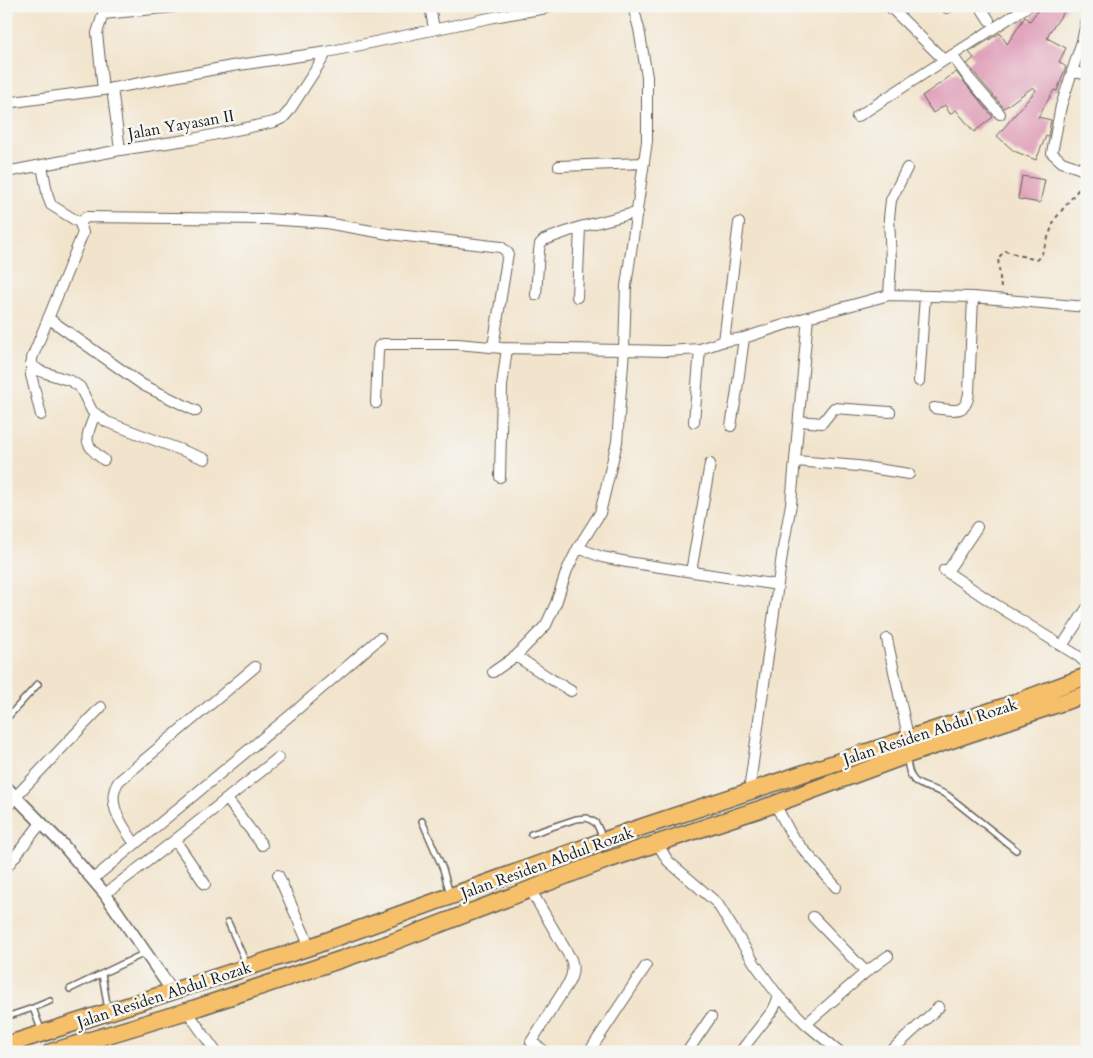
<svg xmlns="http://www.w3.org/2000/svg" width="1093" height="1058" viewBox="0 0 1093 1058" font-family="Cardo,serif">
  <rect width="100%" height="100%" fill="#f6f6f2"/>
  <filter id="ink" filterUnits="userSpaceOnUse"><feTurbulence type="fractalNoise" baseFrequency=".02" numOctaves="2"/><feDisplacementMap in="SourceGraphic" scale="10" xChannelSelector="R" yChannelSelector="G"/><feConvolveMatrix kernelMatrix="1 2 1 2 8 2 1 2 1" color-interpolation-filters="sRGB"/></filter>
  <filter id="wash" filterUnits="userSpaceOnUse"><feTurbulence type="fractalNoise" baseFrequency=".0096" numOctaves="4" result="noise"/><feDisplacementMap in="SourceGraphic" scale="20" xChannelSelector="R" yChannelSelector="G"/><feGaussianBlur stdDeviation="1.12" result="paint"/><feColorMatrix in="noise" values="0 0 0 0 0 0 0 0 0 0 0 0 0 0 0 0 0 1.4 0 .05"/><feComposite in="paint" operator="in"/></filter>
  <g filter="url(#wash)">
    <rect width="100%" height="100%" fill="#f2e4cc"/>
    <g id="blocks">
      <path fill="#de9ab5" d="M1041,6h27l-19,27 -2,5 19,10 -7,14 7,5 -9,24 -3,-1 -16,27 13,3 -3,17 -2,-1 -10,24 -22,-9 -17,-15 39,-46 -3,-3 -29,21 -37,-44 7,-6 -5,-6 31,-19 7,11 18,-27 5,4z
        M956,72l37,45 -19,15 -18,-22 -6,4 -5,-9 -12,8 -11,-17z
        M1022,176l23,4 -5,23 -22,-4z"/>
    </g>
  </g>
  <g filter="url(#ink)">
    <use href="#blocks" fill-opacity="0" stroke="#67625a" stroke-width="1"/>
    <g fill="none" stroke-linecap="round" stroke-linejoin="round">
      <defs>
        <path id="service" d="M6,719l32,-35
          M907,758c2,32 17,25 40,37l69,55
          M422,821l21,48 7,25
          M531,834l45,-15 11,-1 9,5 7,15
          M228,922l19,43
          M102,974l6,36
          M70,989l75,-36
          M6,1017l27,-9
          M42,1032l-9,-24 17,-7"/>
        <path id="minor" d="M430,6l4,23
          M633,6l6,23 8,48v64l-21,145 -2,64 42,1 34,-2 24,-8 20,-3 64,-21 81,-22 84,2 114,10
          M889,6l55,54
          M980,6l9,14
          M1080,6l7,5
          M947,8l3,-2
          M103,14l71,-7
          M1087,19l-5,22 -21,65 -9,47 10,9 25,9
          M952,55l16,22 32,37
          M1072,71l15,4
          M112,88l8,62
          M103,90l-6,-57 6,-19v-8
          M6,103l97,-13 129,-24 95,-14 172,-36 48,-8
          M857,117l171,-111
          M42,166l6,31 3,8 29,18 3,10 -51,125v7l8,6 31,10 9,6 12,24 15,11 98,37
          M559,166l85,-3
          M6,172l114,-22 73,-11 81,-17 9,-4 6,-7 38,-59
          M80,223l6,-6 181,2 59,4 63,11 112,13 7,6 -15,94
          M536,295l3,-44 1,-7 4,-4 36,-13 58,-15
          M889,295l2,-34 -2,-43 2,-18 16,-32
          M577,297l3,-70
          M48,318l95,67 53,26
          M724,341l15,-118
          M31,364v11l10,40
          M919,381l6,-85
          M376,403l2,-53 1,-4 4,-2h74l45,4 122,2 -7,92 -17,71 -22,35 -11,22 -11,33 -10,22 -30,31 -23,16
          M934,408c18,2 32,8 35,-15l4,-96
          M95,414c-9,24 -14,29 9,46
          M799,421l23,2 12,-15 56,4
          M694,422l6,-73
          M731,426l5,-29 8,-59
          M796,461l62,5 51,8
          M500,477l2,-91 5,-38
          M578,548l24,9 25,5 151,23
          M944,570l46,31 88,55 9,8
          M696,572l-3,-3 -1,-3 18,-102
          M947,572l30,-45
          M887,639l20,93v11
          M1062,646l25,-38
          M516,656l35,23 20,12
          M749,791l34,-243 8,-44 17,-187
          M227,799l35,46
          M775,804l17,32 44,51
          M6,809l11,-14 84,-88
          M175,840l30,44
          M657,843l11,18 49,42 38,61 24,33 27,27 34,28
          M135,844c-12,-18 -31,-42 -16,-63l136,-114
          M6,868l35,-45
          M278,875l32,72
          M93,879l200,-166 87,-75
          M530,889l41,70c3,8 2,15 -2,23l-38,60 15,10
          M105,894l70,-54 103,-82
          M866,972l22,-16
          M187,1011l29,41
          M806,1024l60,-52 -53,-55
          M589,1052l57,-86
          M687,1052l24,-35
          M740,1052l33,-42 6,-13
          M890,1052l49,-45"/>
        <path id="tertiary" d="M6,787l57,58 42,49 68,98"/>
        <path id="trunk" d="M6,1045l304,-98 326,-118 370,-123 81,-30
          M51,1052l136,-41 203,-68 214,-82 171,-57 132,-49 180,-61"/>
      </defs>
      <use href="#service" stroke="#67625a" stroke-width="8"/>
      <use href="#minor" stroke="#67625a" stroke-width="12"/>
      <use href="#tertiary" stroke="#67625a" stroke-width="14"/>
      <use href="#trunk" stroke="#67625a" stroke-width="19"/>
      <path stroke="#67625a" stroke-width="2" stroke-dasharray="4 4" stroke-linecap="butt" d="M1001,288l-3,-30 7,-7 31,9 5,-4 14,-37 30,-38"/>
      <use href="#service" stroke="#fff" stroke-width="5"/>
      <use href="#minor" stroke="#fff" stroke-width="10"/>
      <use href="#tertiary" stroke="#fff" stroke-width="11"/>
      <use href="#trunk" stroke="#f6c06b" stroke-width="16"/>
    </g>
  </g>
  <g text-anchor="middle" stroke-width="5" stroke-linejoin="round" paint-order="stroke">
    <g font-size="16" fill="#1c1c1c" stroke="#f6f6f2">
      <text transform="translate(181 124) rotate(-10)" y="6">Jalan Yayasan II</text>
      <text transform="translate(930 731) rotate(-18)" y="6">Jalan Residen Abdul Rozak</text>
      <text transform="translate(547 862) rotate(-20)" y="6">Jalan Residen Abdul Rozak</text>
      <text transform="translate(164 994) rotate(-18)" y="6">Jalan Residen Abdul Rozak</text>
    </g>
  </g>
  <rect width="1093" height="1058" fill="none" stroke="#f6f6f2" stroke-width="25"/>
</svg>
